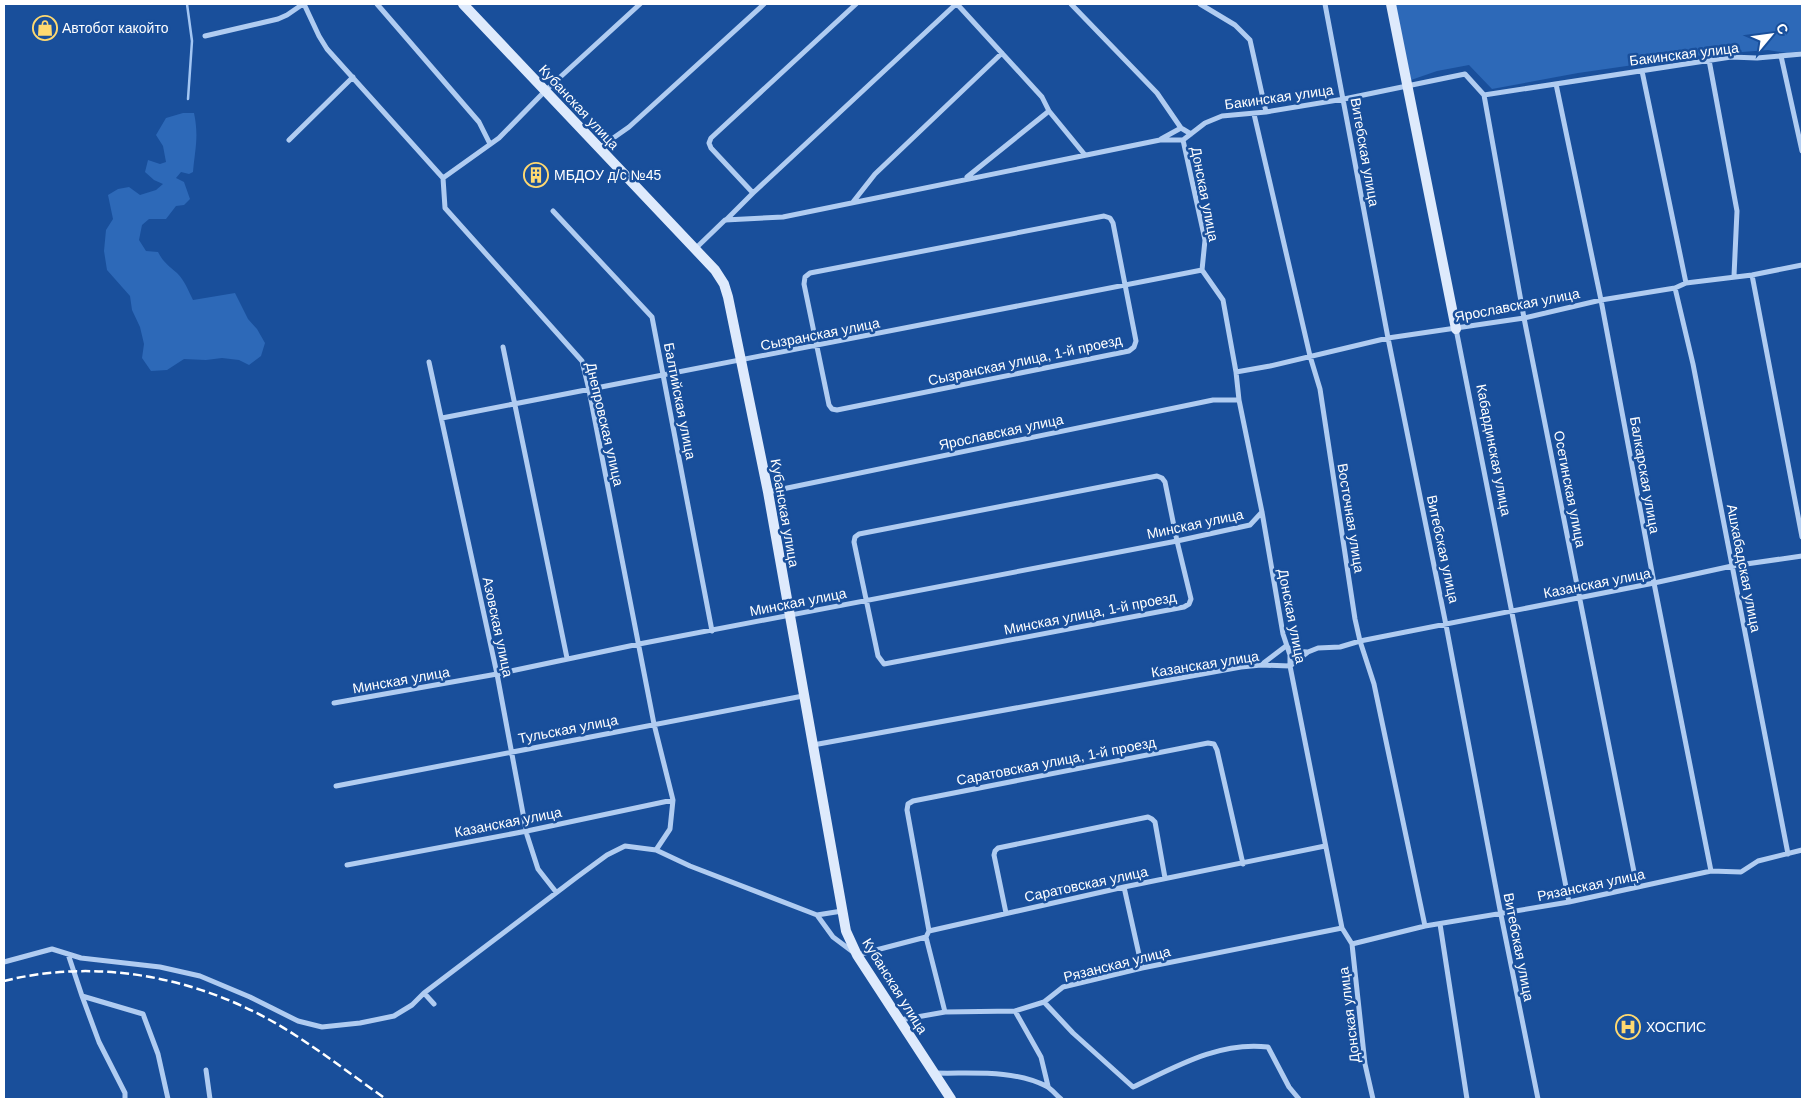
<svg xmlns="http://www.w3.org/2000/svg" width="1806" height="1103" viewBox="0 0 1806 1103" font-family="Helvetica,sans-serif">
  <rect width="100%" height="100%" fill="#194f9b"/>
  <path fill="#2d69b8" d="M1394,4h408v47l-15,2 -19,-3 -65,5 -125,18 -86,16 -23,-24 -32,6 -26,9z
    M183,113h11c5,24 1,36 -1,59l-4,2 -8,-2 -5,6 8,4 6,17 -6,6 -8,1 -10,13h-17l-7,6 -3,15 7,11 12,1c5,10 11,14 19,21 8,8 11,17 16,27l42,-7 13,26 9,10 8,14 -4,13 -12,9 -10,-5 -17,-2 -16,2 -22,-1 -17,11 -16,1 -9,-13 2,-14 -4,-17 -8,-17 -2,-14 -23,-26 -3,-19 2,-21 7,-11 -5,-24 10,-6 11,-2 11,8 16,-5 7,-6 -9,-4 -9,-8 3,-12 12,4 6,-2 -3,-16 -7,-11 10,-17z"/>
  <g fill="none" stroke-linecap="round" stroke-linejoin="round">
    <path stroke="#a3c6f3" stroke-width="2.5" d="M187,4l5,37 -4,58"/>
    <path stroke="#b0ccf1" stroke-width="5" d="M304,4l15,32 8,13 116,129 2,30 137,153 7,29 65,334 19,76 -3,29 -14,21
      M377,4l102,118 11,22
      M957,4l85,93 7,14 36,44
      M1071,4l86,89 24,35
      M1200,4l35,21 15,15 16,72
      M1325,4l63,334 58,287 55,290 37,184
      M205,36l73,-17 9,-4 16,-11
      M1781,56l21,95
      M1709,60l28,151 -3,65
      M1642,71l44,212
      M1556,84l45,216 53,283 57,288
      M1484,95l40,223 113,569
      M1254,114l56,242 10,33 35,230 5,22 14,43 51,242
      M1161,139l20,-11 10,6
      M289,140l64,-63
      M1183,140l22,100 -3,30 21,30 13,72 3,28 23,112 21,122 7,21v11l52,262 10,16 13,120 8,35
      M599,148l30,-21 135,-123
      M967,177l82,-66
      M443,178l56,-40 46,-47 95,-87
      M753,193l-42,-45 -2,-5 2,-5 145,-134
      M853,202l22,-28 127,-121
      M553,211l99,106 60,314
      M1104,216l6,2 3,5 23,118 -2,6 -5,4 -292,59 -5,-1 -3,-4 -25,-121 1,-7 5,-4z
      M726,220l27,-27 203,-189
      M695,249l30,-29 58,-3 377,-77h23l22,-17 17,-7 44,-4 78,-13 121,-25 19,21 247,-38 26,1 45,-4
      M1752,275l50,262
      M1675,288l18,76 95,490
      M1456,329l113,573
      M503,347l64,311
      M429,362l68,312 30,161 11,34 18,23
      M1236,372l34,-6 118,-28 136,-20 77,-18 74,-12 11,-5 66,-8 50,-10
      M442,418l760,-148
      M1157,476l5,2 3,4 12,59 14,58 -2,5 -5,3 -300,57 -6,-8 -24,-114 1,-5 4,-3z
      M768,492l445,-92h26
      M1261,665l25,-19 7,5 14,1
      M334,703l163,-29 142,-30 538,-103 73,-16 12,-13
      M813,745l428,-78 20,-2 29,1 18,-14 10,-4 22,-1 20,-6 294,-58 78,-17 70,-10
      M336,786l467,-90
      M347,865l180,-34 146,-31
      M1124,887l18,81
      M1006,913l-12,-58 1,-4 3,-3 150,-31 4,2 3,3 10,56
      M817,915l25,-4
      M1440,924l27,175
      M929,931l-22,-121 1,-6 5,-3 295,-58 6,1 3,6 26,114
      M926,937l19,75
      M1352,944l73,-18 144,-24 142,-31 30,1 17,-11 44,-11
      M68,954l14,42 61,18 15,40 10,45
      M4,962l48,-13 29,9 79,9 40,9 50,21 48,24 24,6 38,-4 34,-7 18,-11 12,-12
      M82,996l17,46 26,51v6
      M1044,1002l29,31 60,54c42,-20 86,-46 135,-40l21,40 10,12
      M434,1004l-10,-11 153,-116 30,-22 18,-9 31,4 34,16 127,49 16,22 24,18 69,-18 3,-6 195,-44 201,-41
      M1015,1011l26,46 7,29
      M900,1020l45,-8 70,-1 29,-9 19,-15 79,-19 200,-40
      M206,1070l4,29
      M934,1073c37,1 78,-4 112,13 6,3 10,9 15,13"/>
    <path stroke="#deeafc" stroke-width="10" d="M463,4l252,266 9,14 4,13 40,195 78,439 11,24 94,144
      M1391,4l65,325"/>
    <path stroke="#fff" stroke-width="2.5" stroke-dasharray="9 4" stroke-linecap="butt" d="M4,981c96,-24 199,-3 283,49 34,21 66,46 99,69"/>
  </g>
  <defs>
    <symbol id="shop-ring" viewBox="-11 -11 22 22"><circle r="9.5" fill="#194f9b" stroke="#ffd970" stroke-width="1.5"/><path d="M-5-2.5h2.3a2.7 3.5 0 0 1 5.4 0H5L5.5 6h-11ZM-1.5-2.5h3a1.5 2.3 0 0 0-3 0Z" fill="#ffd970"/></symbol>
    <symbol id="building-ring" viewBox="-11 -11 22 22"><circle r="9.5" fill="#194f9b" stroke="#ffd970" stroke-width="1.5"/><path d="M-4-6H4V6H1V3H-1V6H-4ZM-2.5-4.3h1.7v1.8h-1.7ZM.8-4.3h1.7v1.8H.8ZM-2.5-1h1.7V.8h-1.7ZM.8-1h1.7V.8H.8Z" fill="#ffd970"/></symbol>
    <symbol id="hospital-ring" viewBox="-11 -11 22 22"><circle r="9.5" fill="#194f9b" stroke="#ffd970" stroke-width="1.5"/><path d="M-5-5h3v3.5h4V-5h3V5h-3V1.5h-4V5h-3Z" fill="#ffd970"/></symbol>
  </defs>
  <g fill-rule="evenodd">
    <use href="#shop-ring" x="31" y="14" width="28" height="28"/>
    <use href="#building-ring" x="522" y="161" width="28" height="28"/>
    <use href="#hospital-ring" x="1614" y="1013" width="28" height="28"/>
  </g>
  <g text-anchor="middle" stroke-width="5" stroke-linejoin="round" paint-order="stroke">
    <g font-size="14" fill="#fff" stroke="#194f9b" text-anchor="start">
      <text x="62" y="33">Автобот какойто</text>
      <text x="554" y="180">МБДОУ д/с №45</text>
      <text x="1646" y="1032">ХОСПИС</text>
    </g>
    <g font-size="14" fill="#fff" stroke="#194f9b">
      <text transform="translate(1684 54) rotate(-7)" y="5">Бакинская улица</text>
      <text transform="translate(1279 97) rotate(-8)" y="5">Бакинская улица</text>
      <text transform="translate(579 107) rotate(47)" y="5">Кубанская улица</text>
      <text transform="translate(1365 152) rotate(80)" y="5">Витебская улица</text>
      <text transform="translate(1205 194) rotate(79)" y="5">Донская улица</text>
      <text transform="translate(1517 305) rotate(-11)" y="5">Ярославская улица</text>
      <text transform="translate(820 334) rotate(-11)" y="5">Сызранская улица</text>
      <text transform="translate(1025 360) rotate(-12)" y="5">Сызранская улица, 1-й проезд</text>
      <text transform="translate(680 401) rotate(79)" y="5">Балтийская улица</text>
      <text transform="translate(605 424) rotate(77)" y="5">Днепровская улица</text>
      <text transform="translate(1001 432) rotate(-12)" y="5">Ярославская улица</text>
      <text transform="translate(1494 450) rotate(79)" y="5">Кабардинская улица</text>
      <text transform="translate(1645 475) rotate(80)" y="5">Балкарская улица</text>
      <text transform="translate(1570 489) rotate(79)" y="5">Осетинская улица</text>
      <text transform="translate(785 513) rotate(80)" y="5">Кубанская улица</text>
      <text transform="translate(1351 518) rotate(81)" y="5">Восточная улица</text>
      <text transform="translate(1195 524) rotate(-12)" y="5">Минская улица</text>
      <text transform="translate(1443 549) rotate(78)" y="5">Витебская улица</text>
      <text transform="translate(1744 568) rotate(79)" y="5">Ашхабадская улица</text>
      <text transform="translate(1597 583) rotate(-11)" y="5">Казанская улица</text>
      <text transform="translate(798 602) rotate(-11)" y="5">Минская улица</text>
      <text transform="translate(1090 613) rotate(-11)" y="5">Минская улица, 1-й проезд</text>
      <text transform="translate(1292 616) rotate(79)" y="5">Донская улица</text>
      <text transform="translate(498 627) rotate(78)" y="5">Азовская улица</text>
      <text transform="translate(1205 664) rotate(-9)" y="5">Казанская улица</text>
      <text transform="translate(401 680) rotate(-10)" y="5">Минская улица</text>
      <text transform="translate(568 729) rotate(-11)" y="5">Тульская улица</text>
      <text transform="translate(1056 761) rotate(-11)" y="5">Саратовская улица, 1-й проезд</text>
      <text transform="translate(508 822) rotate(-11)" y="5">Казанская улица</text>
      <text transform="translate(1086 884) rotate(-12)" y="5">Саратовская улица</text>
      <text transform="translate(1591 885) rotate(-12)" y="5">Рязанская улица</text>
      <text transform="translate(1519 947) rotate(79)" y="5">Витебская улица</text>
      <text transform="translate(1117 964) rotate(-14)" y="5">Рязанская улица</text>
      <text transform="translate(895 986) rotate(58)" y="5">Кубанская улица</text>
      <text transform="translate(1349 1015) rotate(-97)" y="5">Донская улица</text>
    </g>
  </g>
  <rect width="1806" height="1103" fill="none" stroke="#ffffff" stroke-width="10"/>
  <g transform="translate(1771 35) rotate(61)" stroke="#194f9b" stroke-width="4" paint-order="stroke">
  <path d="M0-4L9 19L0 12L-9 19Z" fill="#ffffff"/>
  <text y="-8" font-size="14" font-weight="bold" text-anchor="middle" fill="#ffffff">С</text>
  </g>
</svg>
